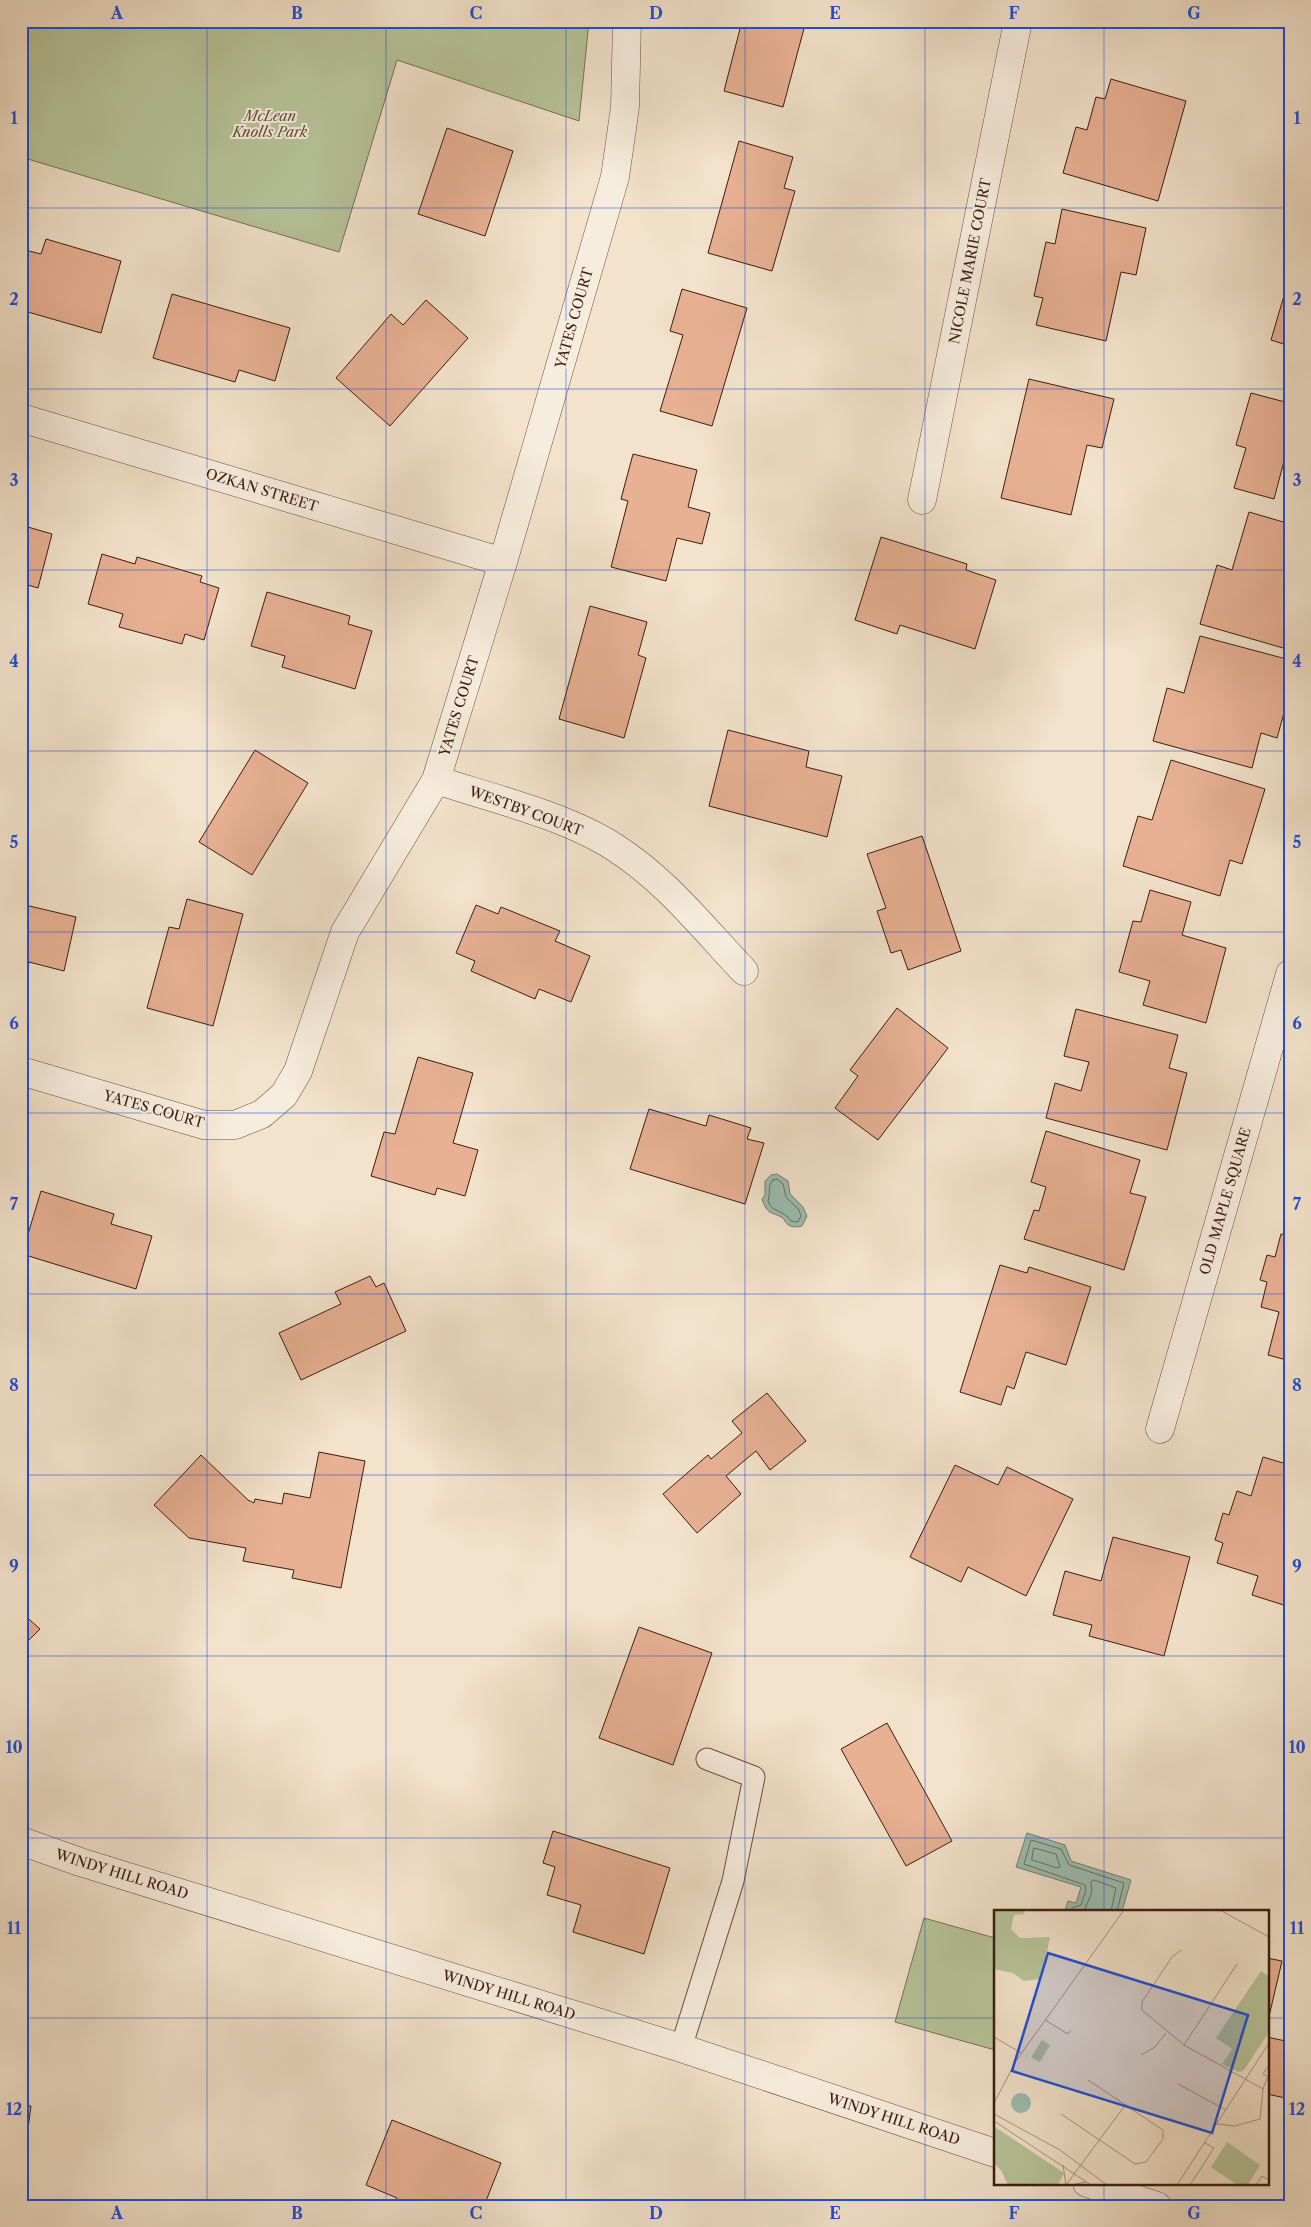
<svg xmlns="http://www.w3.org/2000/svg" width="1311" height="2227" viewBox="0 0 1311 2227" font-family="'Libre Caslon Text',serif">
  <rect width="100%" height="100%" fill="#f3e3cc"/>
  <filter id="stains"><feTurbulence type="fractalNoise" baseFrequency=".004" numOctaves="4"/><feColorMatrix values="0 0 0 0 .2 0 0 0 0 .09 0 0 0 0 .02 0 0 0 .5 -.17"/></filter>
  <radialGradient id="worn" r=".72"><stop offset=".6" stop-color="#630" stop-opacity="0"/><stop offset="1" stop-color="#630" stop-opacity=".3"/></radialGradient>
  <path fill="#b7c49a" stroke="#797055" d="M21,21h568l-10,100 -182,-61 -58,192 -318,-95z
    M924,1918l71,20v112l-100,-28z"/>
  <path fill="#9cbeb2" stroke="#757d71" d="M777,1174l11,7 2,13 13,13 4,9 -5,10c-10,2 -14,1 -19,-8 -12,-7 -15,-2 -21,-19l3,-4v-14l6,-6z
    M1027,1833l38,12 6,16 60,19 -9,31h-57l3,-10 8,2 5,-16 -65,-20z"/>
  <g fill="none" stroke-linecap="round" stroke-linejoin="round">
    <path stroke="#6c6d61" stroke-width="1" d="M773,1180l4,-1 6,5 3,13 13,13 2,6 -3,6 -7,-1c-8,-12 -19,-8 -23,-20 3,-8 -1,-15 5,-21z
      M1034,1848l22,6 4,13 -3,1 -25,-8z
      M1070,1911l2,-3 9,-3 5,-15 -1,-5 -61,-21 7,-24 30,9 8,16 55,18 -7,28
      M1084,1911l8,-19 -1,-10 3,-2 22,8 -5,23"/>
  </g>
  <path fill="#e8b194" stroke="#3b1c10" d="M742,21h64l-23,86 -59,-16z
    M1111,79l75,22 -28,100 -95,-28 13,-46 11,3 9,-33 9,2z
    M447,128l66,23 -28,85 -67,-22z
    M739,141l54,16 -9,31 11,3 -23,80 -64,-18z
    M1062,209l84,19 -10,47 -15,-3 -15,69 -70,-16 7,-27 -9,-2 12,-54 9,2z
    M46,239l75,22 -20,72 -80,-23v-61l20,5z
    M1290,275v71l-19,-6z
    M682,289l65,19 -35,118 -52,-15 23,-76 -13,-4z
    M172,294l118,34 -15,53 -36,-11 -4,12 -82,-24z
    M426,300l42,38 -78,88 -54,-48 55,-64 12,11z
    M1029,379l85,20 -12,49 -15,-3 -16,70 -70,-17z
    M1290,384v79l-6,-2 -10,38 -40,-11 12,-40 -10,-3 15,-52 34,9z
    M633,454l64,16 -9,37 22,6 -8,31 -25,-6 -11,43 -55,-14 17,-66 -7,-2z
    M1249,512l41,12v126l-90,-26 17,-59 15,5z
    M21,525l31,9 -14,54 -17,-5z
    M881,537l86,27 -1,6 30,10 -21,69 -75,-24 -3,9 -42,-14z
    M102,554l33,10 2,-7 65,19 -2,6 19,6 -15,52 -19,-6 -3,10 -63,-17 4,-13 -35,-10z
    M267,592l83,24 -2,8 24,7 -17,58 -73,-22 3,-11 -34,-10z
    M590,606l57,16 -9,33 8,3 -22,80 -65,-19z
    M1200,636l90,24v31l-13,47 -16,-5 -9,35 -99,-27 14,-53 17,5z
    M728,730l81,21 -3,16 36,9 -15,61 -118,-31z
    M255,750l53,33 -56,92 -53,-33z
    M1171,760l94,29 -23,75 -12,-4 -10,36 -97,-30 15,-50 14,4z
    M922,836l39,115 -53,19 -7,-20 -10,3 -14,-42 9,-3 -19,-54z
    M1150,890l41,12 -9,33 44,13 -20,75 -63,-18 7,-24 -31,-9 14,-51 8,1z
    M187,899l56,15 -30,112 -66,-18 22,-81 10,2z
    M21,904l55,13 -12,54 -35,-9 -2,8 -6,-2z
    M476,905l22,9 3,-7 59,24 -5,10 35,15 -19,46 -32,-13 -4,10 -64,-28 4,-10 -19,-8z
    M897,1008l51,40 -70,92 -43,-32 23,-32 -8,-6z
    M1076,1009l102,26 -9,33 18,5 -20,77 -121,-32 9,-35 26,8 8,-29 -25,-6z
    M418,1057l55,16 -20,70 25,7 -13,46 -28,-8 -2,7 -64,-19 13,-44 11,2z
    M649,1109l57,17 3,-11 42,13 -4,11 17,4 -19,61 -115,-35z
    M1046,1131l94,29 -10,33 16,4 -22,73 -100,-31 10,-29 5,1 7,-24 -15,-5z
    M41,1191l73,23 -3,10 41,12 -16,53 -114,-35z
    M1281,1234l9,2v125l-22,-6 11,-43 -18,-5 6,-25 -7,-2 7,-25 8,2z
    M1000,1265l27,8 2,-6 62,20 -25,78 -40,-13 -12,37 -7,-3 -6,19 -41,-13z
    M370,1276l6,11 8,-4 22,48 -105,49 -22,-47 62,-29 -6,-12z
    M767,1393l39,48 -36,29 -14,-19 -30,25 15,18 -44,39 -34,-39 45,-39 3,4 31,-26 -10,-12z
    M319,1452l46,9 -24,127 -49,-10 2,-8 -51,-9 3,-13 -57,-10 -35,-33 47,-50 47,45 6,3 1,-4 27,5 2,-11 26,5z
    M1263,1457l27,8v142l-38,-12 6,-19 -41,-13 6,-20 -8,-3 8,-27 6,2 8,-24 14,5z
    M955,1465l43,20 9,-18 66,32 -47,97 -58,-29 -7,15 -51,-25z
    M1113,1537l77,20 -26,99 -75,-20 3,-11 -39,-10 12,-44 36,10z
    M21,1612l19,17 -19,19z
    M639,1627l73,26 -39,112 -74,-27z
    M887,1723l65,118 -46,25 -65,-117z
    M553,1831l117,37 -26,86 -71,-22 8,-27 -34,-10 8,-28 -12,-4z
    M1267,1958l15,3 -15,64z
    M1267,2037l23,5v57l-23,-5z
    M21,2105l10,1 -9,68h-1z
    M392,2120l109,43 -17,43h-91l4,-8 -31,-13z"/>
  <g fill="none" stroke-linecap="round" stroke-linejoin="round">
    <defs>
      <path id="lane" d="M681,2048l52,-167 21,-104 -47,-18"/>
      <path id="street" d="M21,418l482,144
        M922,500l96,-479
        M436,780c56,18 130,36 178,67 51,32 89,81 130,124
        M21,1071l183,54h31l27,-11 22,-19 14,-24 47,-139 91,-152 67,-218 112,-385 10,-70 2,-86
        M1160,1429l130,-455
        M21,1841l59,21 601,186 314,105
        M1087,2183l70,23"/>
    </defs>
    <use href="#lane" stroke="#694e3f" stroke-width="23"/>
    <use href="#street" stroke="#694e3f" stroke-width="29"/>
    <use href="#lane" stroke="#f7edde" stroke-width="21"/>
    <use href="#street" stroke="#f7edde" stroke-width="28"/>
  </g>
  <path fill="none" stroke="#1d4ed8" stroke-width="1" stroke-opacity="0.55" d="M207,21v2185M386,21v2185M566,21v2185M745,21v2185M925,21v2185M1104,21v1890M21,208h1269M21,389h1269M21,570h1269M21,751h1269M21,932h1269M21,1113h1269M21,1294h1269M21,1475h1269M21,1656h1269M21,1838h1269M21,2018h974M1267,2018h23M1104,2183v23"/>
  <g text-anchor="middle" stroke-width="4" stroke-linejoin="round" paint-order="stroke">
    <g font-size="14" font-style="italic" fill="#604e39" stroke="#f7edde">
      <text x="270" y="121">McLean<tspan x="270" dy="16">Knolls Park</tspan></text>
    </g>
    <g font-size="14" fill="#3b1c10" stroke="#f7edde">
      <text transform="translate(970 261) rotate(-79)" y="5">NICOLE MARIE COURT</text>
      <text transform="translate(574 318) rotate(-74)" y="5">YATES COURT</text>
      <text transform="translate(262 490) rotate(17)" y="5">OZKAN STREET</text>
      <text transform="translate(459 706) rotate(-73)" y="5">YATES COURT</text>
      <text transform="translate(526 811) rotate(20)" y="5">WESTBY COURT</text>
      <text transform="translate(154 1109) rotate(16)" y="5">YATES COURT</text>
      <text transform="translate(1225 1201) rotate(-74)" y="5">OLD MAPLE SQUARE</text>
      <text transform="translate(122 1874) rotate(17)" y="5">WINDY HILL ROAD</text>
      <text transform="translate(509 1995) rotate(17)" y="5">WINDY HILL ROAD</text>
      <text transform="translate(894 2119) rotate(18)" y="5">WINDY HILL ROAD</text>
    </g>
  </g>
  <g transform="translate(994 1910)">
    <rect width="275" height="275" fill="#f3e3cc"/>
    <path d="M0,0h31l-1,4 -10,1 -3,14 9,9 30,-1 -9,42 -17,2 -11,-8 -19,-4zM267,61l8,5v56l-25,38 -5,2 -17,-8 10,-15 -16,-11zM48,130l8,5 -10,17 -9,-5zM1,217l69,46 -6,12h-50l-7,-15 -7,-6zM233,232l33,23 -12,20h-11l-26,-18z" fill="#b7c49a"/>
    <path d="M17 193a10 10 0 1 1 20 0a10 10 0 1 1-20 0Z" fill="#9cbeb2"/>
    <path fill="none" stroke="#a99381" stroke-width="1" d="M226,0l49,27M187,40l-9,7 -30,45v8l42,35 79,44 -3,30 -25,7 -18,-2M51,110l23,14 3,-4M0,127l27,16M190,135l53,-81M147,145l14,-8 11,-14M273,166l-4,-2 6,-9M184,174l48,26M269,179l6,-16M0,193l22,-42 108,-151M0,204l66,36 47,35M67,204l74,50 11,-2 17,-23v-9l-75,-50M0,211l97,64M69,255l3,20M72,275l60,-81M77,275l15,-3M183,275l92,-142M196,275l24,-37 -9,-5M262,275l6,-9 7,4"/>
    <path fill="#1d4ed8" fill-opacity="0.15" stroke="#1d4ed8" stroke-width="2.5" d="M54,43l200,62 -36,118 -200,-62z"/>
    <rect width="275" height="275" fill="none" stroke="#3b1c10" stroke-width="2.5"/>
  </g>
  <rect width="1311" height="2227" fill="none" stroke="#f3e3cc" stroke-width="55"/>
  <rect x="28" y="28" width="1256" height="2172" fill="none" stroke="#1d4ed8" stroke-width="2"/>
  <g font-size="16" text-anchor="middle" font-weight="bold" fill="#1d4ed8">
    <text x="117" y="19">A</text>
    <text x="297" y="19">B</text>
    <text x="476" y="19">C</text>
    <text x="656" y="19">D</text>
    <text x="835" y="19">E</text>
    <text x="1014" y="19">F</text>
    <text x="1194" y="19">G</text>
    <text x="14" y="124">1</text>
    <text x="1297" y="124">1</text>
    <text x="14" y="305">2</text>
    <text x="1297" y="305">2</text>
    <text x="14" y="486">3</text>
    <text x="1297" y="486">3</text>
    <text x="14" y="667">4</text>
    <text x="1297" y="667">4</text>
    <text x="14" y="848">5</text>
    <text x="1297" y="848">5</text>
    <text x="14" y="1029">6</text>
    <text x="1297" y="1029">6</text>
    <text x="14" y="1210">7</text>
    <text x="1297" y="1210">7</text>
    <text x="14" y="1391">8</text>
    <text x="1297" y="1391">8</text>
    <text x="14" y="1572">9</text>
    <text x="1297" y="1572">9</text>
    <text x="14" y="1753">10</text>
    <text x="1297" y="1753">10</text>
    <text x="14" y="1934">11</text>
    <text x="1297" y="1934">11</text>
    <text x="14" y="2115">12</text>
    <text x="1297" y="2115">12</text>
    <text x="117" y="2219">A</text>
    <text x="297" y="2219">B</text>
    <text x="476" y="2219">C</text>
    <text x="656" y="2219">D</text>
    <text x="835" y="2219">E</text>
    <text x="1014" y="2219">F</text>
    <text x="1194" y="2219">G</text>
  </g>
  <rect width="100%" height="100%" filter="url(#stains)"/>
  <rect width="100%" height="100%" fill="url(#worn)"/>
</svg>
